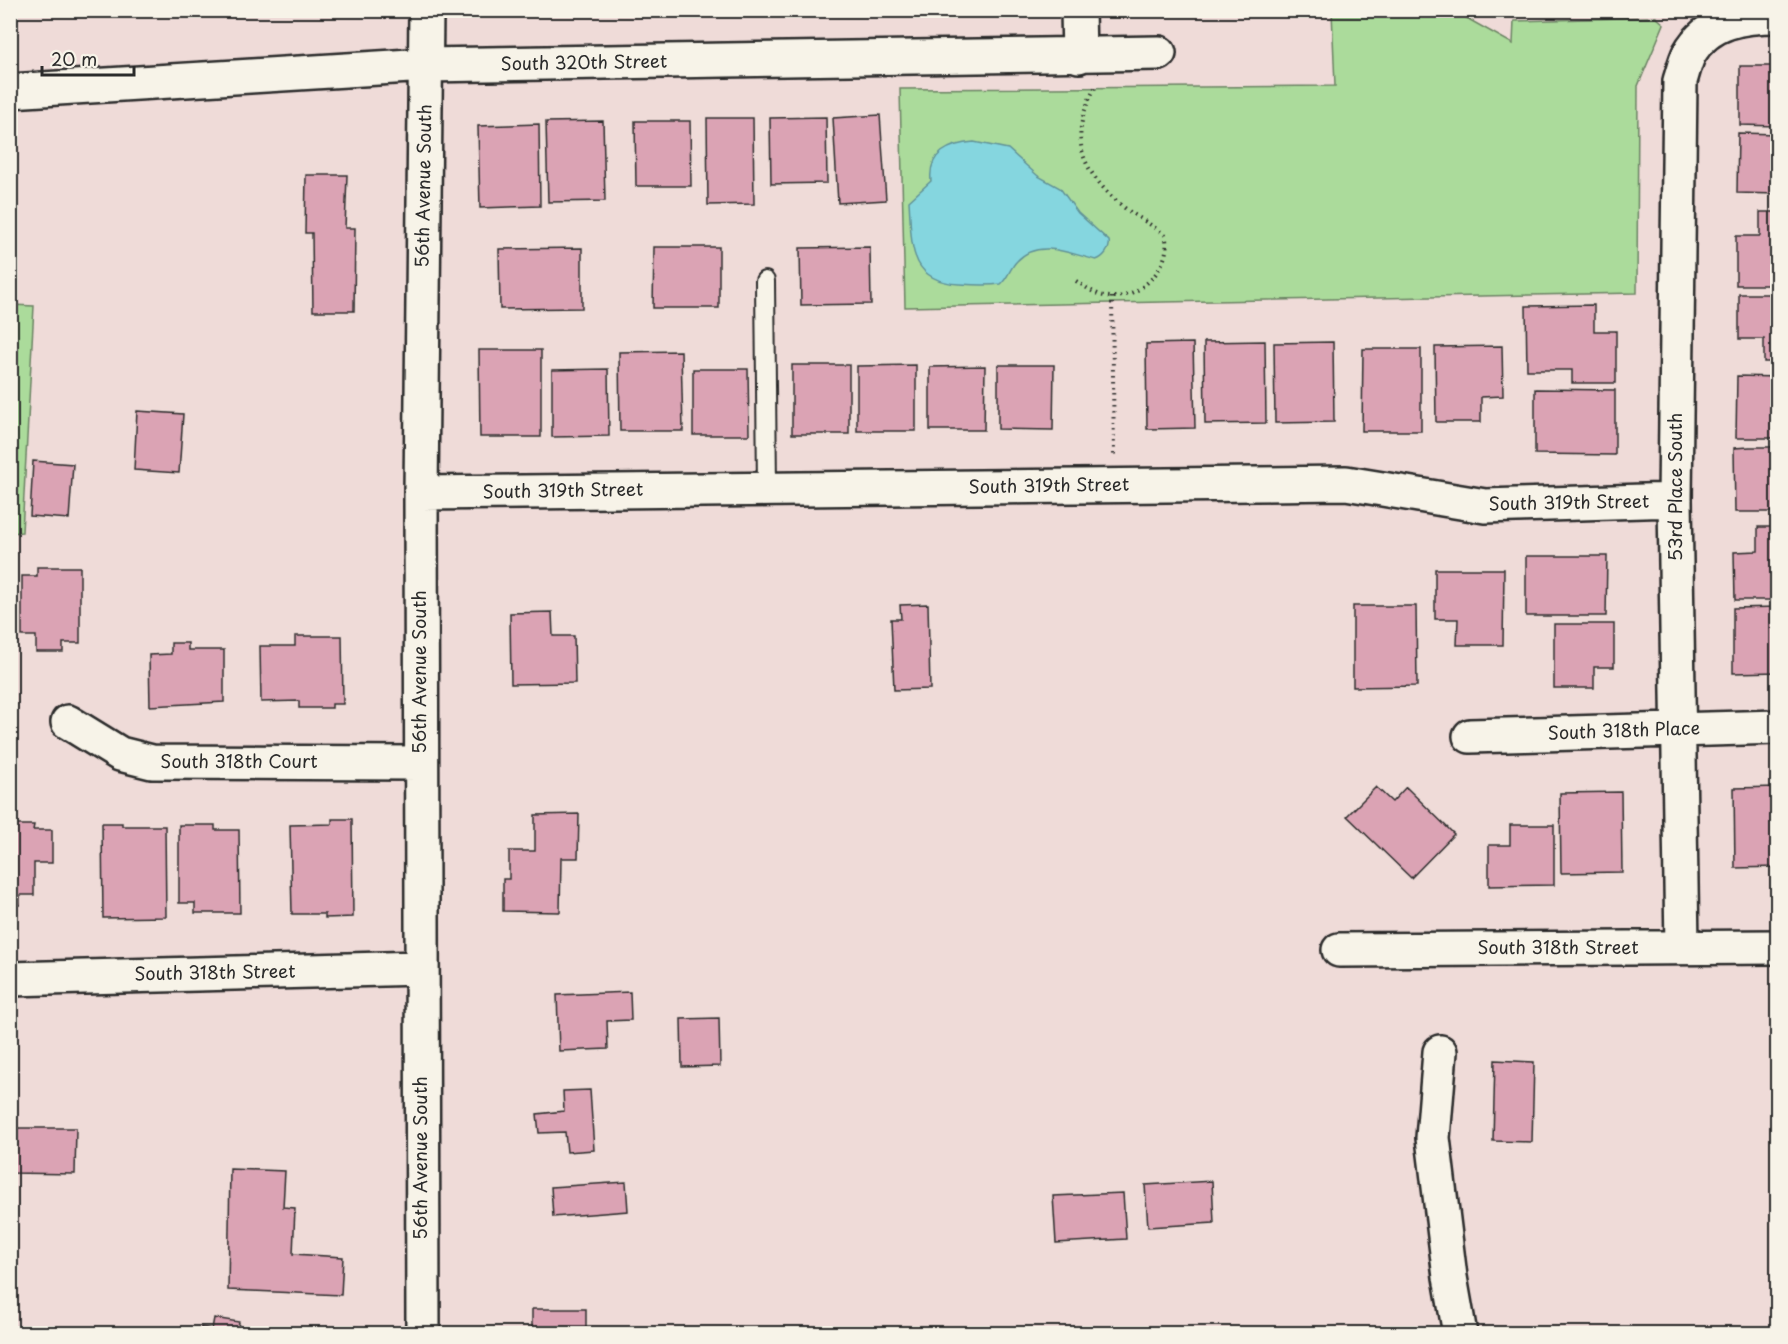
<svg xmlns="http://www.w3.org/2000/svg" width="1788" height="1344" viewBox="0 0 1788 1344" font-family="'Playpen Sans',sans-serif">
  <rect width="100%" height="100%" fill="#efdbd8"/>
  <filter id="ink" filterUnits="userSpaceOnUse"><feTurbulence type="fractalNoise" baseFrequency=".0167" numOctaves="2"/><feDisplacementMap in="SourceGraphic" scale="12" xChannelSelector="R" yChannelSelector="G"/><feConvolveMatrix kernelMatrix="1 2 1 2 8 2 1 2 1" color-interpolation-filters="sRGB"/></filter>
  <g filter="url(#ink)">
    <path fill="#abdb9b" stroke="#6b8363" stroke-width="1.5" d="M1332,11h122l59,33 1,-23 142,-4 8,7 -26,62 -1,207 -732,14 -5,-218 435,-3z
      M11,305l23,1 -12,226 -12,1z"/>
    <path fill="#85d6df" stroke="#619297" stroke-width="1.5" d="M974,142l34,7 30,27 22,12 18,25 31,28c2,8 -6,17 -13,19 -25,-6 -58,-22 -79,1 -7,7 -9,17 -16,23 -15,2 -28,1 -42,0 -52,-3 -47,-41 -50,-83l22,-20c-3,-28 18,-37 43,-39z"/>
    <path fill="#dba3b4" stroke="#2b2b2b" stroke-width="1.5" d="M1740,66h38v60l-38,-1z
      M880,115l6,85 -48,3 -5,-85z
      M826,117l1,66 -56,1 -1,-66z
      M707,118h46l1,86 -46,1z
      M603,121l2,80 -57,1 -2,-80z
      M635,121h55l1,65h-55z
      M539,124l1,82 -60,2 -2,-82z
      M1738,133l40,1v60l-41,-1z
      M306,175h41l-2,53h10l-1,83h-41l-1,-78h-7z
      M1760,212h18v73h-42v-49h24z
      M10,233h6l-1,40h-5z
      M654,247h65v61h-66z
      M870,247l1,57 -70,1 -1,-57z
      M582,248v60l-82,1 -1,-60z
      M1739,294h39v68h-14v-23h-25z
      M1594,305v26h22v52h-44v-13h-45l-1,-64z
      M1265,341l1,82 -61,1 -1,-82z
      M1333,342l1,80 -59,1 -1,-80z
      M1193,343l2,85 -48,1 -1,-85z
      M1502,346l1,50 -22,1v25h-45l-1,-75z
      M1363,349h58v82h-59z
      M479,350h62v87h-61z
      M681,351l2,80h-63l-1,-79z
      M792,365h57v69h-57z
      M916,365v66h-59v-65z
      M998,365h56l-1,65 -55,-1z
      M985,366l-1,64h-54v-63z
      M608,369l1,67 -57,1v-67z
      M693,369h55l1,66h-56z
      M1737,376l41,1v61h-42z
      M1535,389l80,1v65l-80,-1z
      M137,411l46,3 -4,59 -45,-3z
      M1750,447h28v65h-43l-1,-64z
      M33,461l40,3 -4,55 -39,-3z
      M1758,527h20v73h-43l-1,-48 24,-1z
      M1526,556h81l-1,60h-80z
      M37,567h43v76h-17v9h-27v-16h-14v-60h15z
      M1435,569h69l-1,76h-46l1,-26h-23z
      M928,604l2,85 -36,1 -3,-71h10l-1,-14z
      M1353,606h63l1,80 -64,1z
      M1778,607v65l-45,1v-65z
      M552,612l1,24h21l1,47 -64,1 -1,-71z
      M1554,624h60v43h-20v21h-40z
      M295,636h47l1,68h-11v4h-33v-7l-38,1 -1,-56h35z
      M171,643h17v7h36v52l-74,4 -1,-51 22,-1z
      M1376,787l16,15 14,-15 48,47 -43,44 -64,-62z
      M1778,787v80l-43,1 -1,-80z
      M1621,792l1,80 -61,1 -1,-80z
      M579,814l-1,44h-17l-1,54 -57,-1v-32h6v-28h26v-36z
      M332,819h20l1,98 -28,1v-4h-33l-2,-89 42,-1z
      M102,823h20v3h43l1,91 -63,1z
      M10,825h24l-1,5h19v33h-18v32h-14v10h-10z
      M179,825h36v5h24l1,83h-45v-10h-16z
      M1510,825h44v60l-65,1v-41h21z
      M630,992l1,28 -24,1 1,28 -49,2 -2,-56z
      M719,1018l1,48 -38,1 -1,-48z
      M1495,1060l39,2 -2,80 -39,-1z
      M590,1090l4,60 -27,2 -2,-20 -26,1 -2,-19 27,-3 -1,-20z
      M10,1128h66l-1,46 -65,-1z
      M230,1169l55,2 -2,36 12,1 -2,46 50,3 -2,38 -113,-5z
      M1212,1181l2,42 -66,4 -3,-42z
      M626,1182l2,29 -75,6 -2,-30z
      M1123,1193l3,46 -70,4 -3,-47z
      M532,1309h54v25h-54z
      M214,1318l25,4 -2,12h-37l1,-7 11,2z"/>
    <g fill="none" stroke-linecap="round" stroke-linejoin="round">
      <defs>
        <path id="service" d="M765,281l2,208"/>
        <path id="minor" d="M1078,10l1,46
          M10,91l416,-26 733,-12
          M421,493l925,-10 139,23 190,-6
          M68,722l52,32 32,8 268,1
          M1470,736l308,-9
          M1682,947l-7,-447 5,-419c3,-9 5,-19 9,-27 19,-34 55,-38 89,-38
          M1339,950l439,-3
          M10,979l410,-11
          M1440,1052l-7,86 17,139 10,57
          M423,1334l-2,-841 5,-483"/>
      </defs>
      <use href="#service" stroke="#2b2b2b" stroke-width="22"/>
      <use href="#minor" stroke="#2b2b2b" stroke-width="38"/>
      <path stroke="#2b2b2b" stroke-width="4" stroke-dasharray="1.5 4.5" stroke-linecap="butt" d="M1076,281c11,7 21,15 34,16 30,2 64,-32 55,-62 -12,-10 -27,-17 -39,-26 -45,-37 -60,-70 -30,-123
        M1112,297l2,158"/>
      <use href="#service" stroke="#f7f3e8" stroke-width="18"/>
      <use href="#minor" stroke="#f7f3e8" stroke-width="33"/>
    </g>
  </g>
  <g text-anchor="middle" stroke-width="5" stroke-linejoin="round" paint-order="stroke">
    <g font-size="18" fill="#2b2b2b" stroke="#f7f3e8">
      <text transform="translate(584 63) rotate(-1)" y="6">South 320th Street</text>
      <text transform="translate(424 186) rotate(-89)" y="6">56th Avenue South</text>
      <text transform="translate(1049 486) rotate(-1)" y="6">South 319th Street</text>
      <text transform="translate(1676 487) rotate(-90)" y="6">53rd Place South</text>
      <text transform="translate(563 491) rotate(-1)" y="6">South 319th Street</text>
      <text transform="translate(1569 503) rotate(-1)" y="6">South 319th Street</text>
      <text transform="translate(420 672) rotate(-90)" y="6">56th Avenue South</text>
      <text transform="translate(1624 731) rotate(-2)" y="6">South 318th Place</text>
      <text x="239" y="768">South 318th Court</text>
      <text x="1558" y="954">South 318th Street</text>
      <text transform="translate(215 973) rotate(-1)" y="6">South 318th Street</text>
      <text transform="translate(421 1158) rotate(-90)" y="6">56th Avenue South</text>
    </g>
  </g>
  <rect width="1788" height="1344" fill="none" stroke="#f7f3e8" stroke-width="36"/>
  <rect x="18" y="18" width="1752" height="1308" fill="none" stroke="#2b2b2b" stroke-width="2" filter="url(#ink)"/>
  <path d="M42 66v9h92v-9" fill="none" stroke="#2b2b2b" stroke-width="3"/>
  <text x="51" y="66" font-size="18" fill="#2b2b2b" stroke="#f7f3e8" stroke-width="4.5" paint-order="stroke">20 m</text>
</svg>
